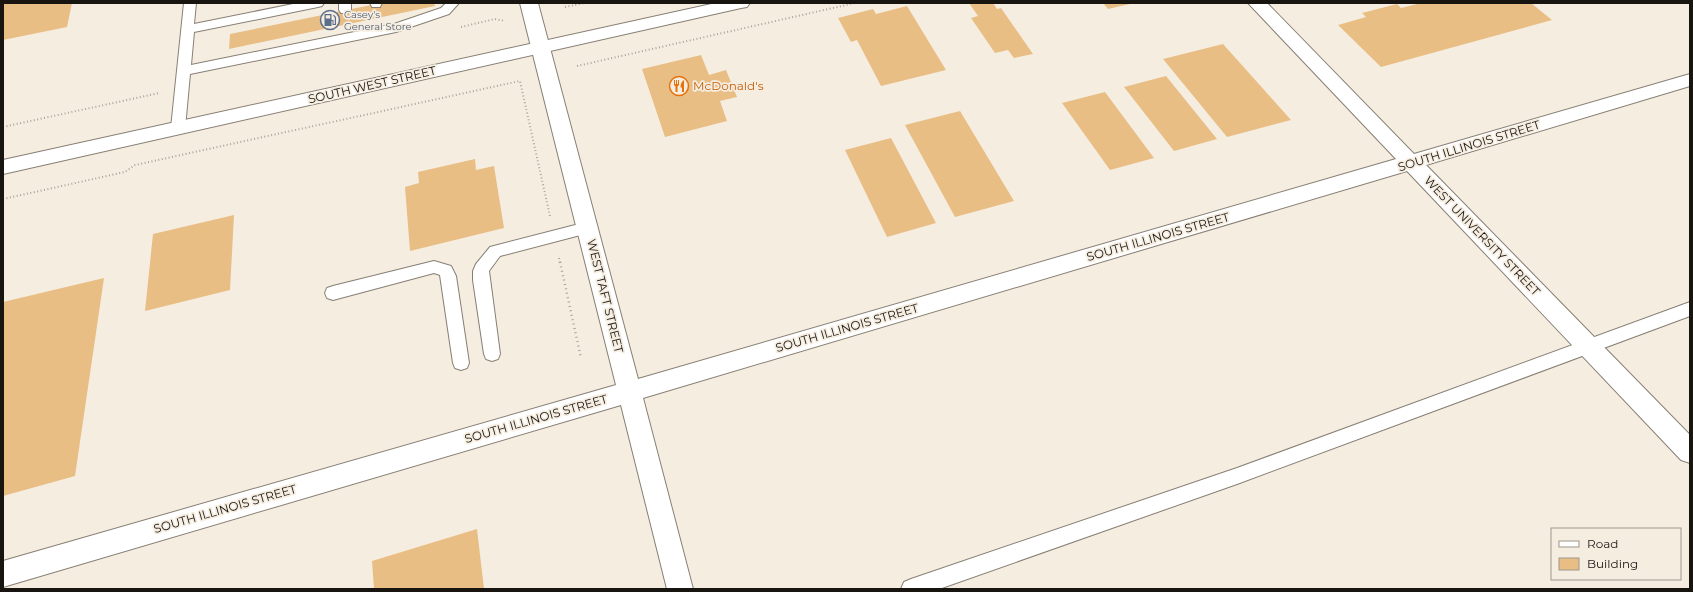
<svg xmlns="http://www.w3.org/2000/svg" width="1693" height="592" viewBox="0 0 1693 592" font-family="Montserrat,sans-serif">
  <rect width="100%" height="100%" fill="#f6ede1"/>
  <path fill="#e8be85" d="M3,3h69l-5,24 -64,13z
    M381,3h53l1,3 -206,43 1,-15z
    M969,3h24l4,6 4,-1 32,46 -19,4 -6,-8 -13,3 -24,-35 7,-2z
    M1103,3h27v1l-22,5z
    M1421,3h110l21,17 -171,47 -43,-42 28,-8 -4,-4 35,-9 4,4z
    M907,6l39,64 -65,16 -24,-46 -6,2 -13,-24 35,-9 3,5z
    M1223,44l68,76 -64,17 -64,-78z
    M701,55l8,20 17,-5 11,27 -17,4 7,20 -62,16 -23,-68z
    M1166,76l51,63 -43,12 -50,-64z
    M1105,92l49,66 -44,12 -48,-67z
    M960,111l54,90 -59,16 -50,-92z
    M891,138l45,85 -49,14 -42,-87z
    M475,159l1,11 18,-4 10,62 -94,23 -5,-64 14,-4 -1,-11z
    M234,215l-4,75 -85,21 8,-77z
    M104,278l-29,198 -72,20v-194z
    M477,529l7,60h-110l-2,-28z"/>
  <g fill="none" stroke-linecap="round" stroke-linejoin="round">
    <defs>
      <path id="lane" d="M184,3h12l-2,21 104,-21h26l-2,3 -4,1 -124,25 -3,33 203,-41 47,-16 5,-5h13l-10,11 -53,18 -206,42 -5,54 -2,4 -5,1 -5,-1 -2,-4z
        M339,3h12v7l-2,3h-8l-2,-3z
        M370,3h12l-2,4h-8z
        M587,222l5,2 3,4 -3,4 -92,24 -11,15 11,83 -2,5 -6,2 -6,-2 -2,-5 -11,-74v-9l3,-7 14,-17z
        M434,261l17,5 5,10 13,87 -2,5 -6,2 -6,-2 -2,-5 -13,-88 -6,-2 -101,27 -6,-2 -2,-5 2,-5 6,-2z
        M1690,302v14l-453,168 -298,105h-38l3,-7 7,-3 326,-111z"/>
      <path id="street" d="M520,3h18l100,376 758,-220 -148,-156h19l147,151 276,-80v12l-264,79 264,270v28l-9,-3 -274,-289 -764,227 50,191h-26l-46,-184 -618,182v-26l613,-176z"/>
      <path id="secondary" d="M716,3h34l-3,4 -6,1 -738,166v-14z"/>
    </defs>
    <use href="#lane" stroke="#877f74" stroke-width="2"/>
    <use href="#street" stroke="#877f74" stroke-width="2"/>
    <use href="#secondary" stroke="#877f74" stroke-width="2"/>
    <path stroke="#aaa39a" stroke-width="2" stroke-dasharray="1 2.5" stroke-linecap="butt" d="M565,7l20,-4
      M461,27l34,-8 10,2
      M577,66l278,-63
      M3,127l156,-34
      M3,199l122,-27 10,-7 385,-84 30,135
      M559,258l1,5"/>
    <path stroke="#aaa39a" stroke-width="2.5" stroke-dasharray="1 3.5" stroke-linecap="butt" d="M560,262l21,96"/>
    <use href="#lane" fill="#fff" fill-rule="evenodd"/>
    <use href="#street" fill="#fff" fill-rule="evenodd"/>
    <use href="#secondary" fill="#fff" fill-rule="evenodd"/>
  </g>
  <defs>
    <symbol id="fuel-ring" viewBox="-11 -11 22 22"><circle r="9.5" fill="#f6ede1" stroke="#5c6f8a" stroke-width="1.5"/><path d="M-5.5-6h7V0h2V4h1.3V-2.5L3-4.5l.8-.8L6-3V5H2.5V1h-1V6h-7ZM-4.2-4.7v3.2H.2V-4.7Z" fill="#5c6f8a"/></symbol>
    <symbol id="restaurant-ring" viewBox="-11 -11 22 22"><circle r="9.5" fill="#f6ede1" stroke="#e8710a" stroke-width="1.5"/><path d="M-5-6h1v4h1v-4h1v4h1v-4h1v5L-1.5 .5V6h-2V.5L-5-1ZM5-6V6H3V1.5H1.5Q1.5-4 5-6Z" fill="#e8710a"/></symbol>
  </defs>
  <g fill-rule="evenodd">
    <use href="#fuel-ring" x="319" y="9" width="22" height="22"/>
    <use href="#restaurant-ring" x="668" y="75" width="22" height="22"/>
  </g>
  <g text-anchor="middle" stroke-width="3.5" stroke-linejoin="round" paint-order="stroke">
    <g font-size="10" fill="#4e5e75" stroke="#f6ede1" text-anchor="start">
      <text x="344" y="18">Casey's<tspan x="344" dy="12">General Store</tspan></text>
    </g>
    <g font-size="12" fill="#181511" stroke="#f6ede1">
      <text transform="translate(372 85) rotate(-13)" y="4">SOUTH WEST STREET</text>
      <text transform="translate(1469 146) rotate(-17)" y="4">SOUTH ILLINOIS STREET</text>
      <text transform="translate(1482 236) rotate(46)" y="4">WEST UNIVERSITY STREET</text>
      <text transform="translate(1158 237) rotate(-16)" y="4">SOUTH ILLINOIS STREET</text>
      <text transform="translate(605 296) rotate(76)" y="4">WEST TAFT STREET</text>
      <text transform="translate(847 328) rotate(-16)" y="4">SOUTH ILLINOIS STREET</text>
      <text transform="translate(536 419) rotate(-16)" y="4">SOUTH ILLINOIS STREET</text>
      <text transform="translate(225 509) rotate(-16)" y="4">SOUTH ILLINOIS STREET</text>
    </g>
    <g font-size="12" fill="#c56008" stroke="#f6ede1" text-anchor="start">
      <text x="693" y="90">McDonald's</text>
    </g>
  </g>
  <rect width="1693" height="592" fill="none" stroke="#181511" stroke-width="8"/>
  <rect x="1551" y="528" width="130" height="52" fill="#f6ede1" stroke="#9d978e"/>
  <rect x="1559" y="541" width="20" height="6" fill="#ffffff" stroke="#9d978e"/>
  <text x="1587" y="548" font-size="12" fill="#181511">Road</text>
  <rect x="1559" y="558" width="20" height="12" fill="#e8be85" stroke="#9d978e"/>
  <text x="1587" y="568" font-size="12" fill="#181511">Building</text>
</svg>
